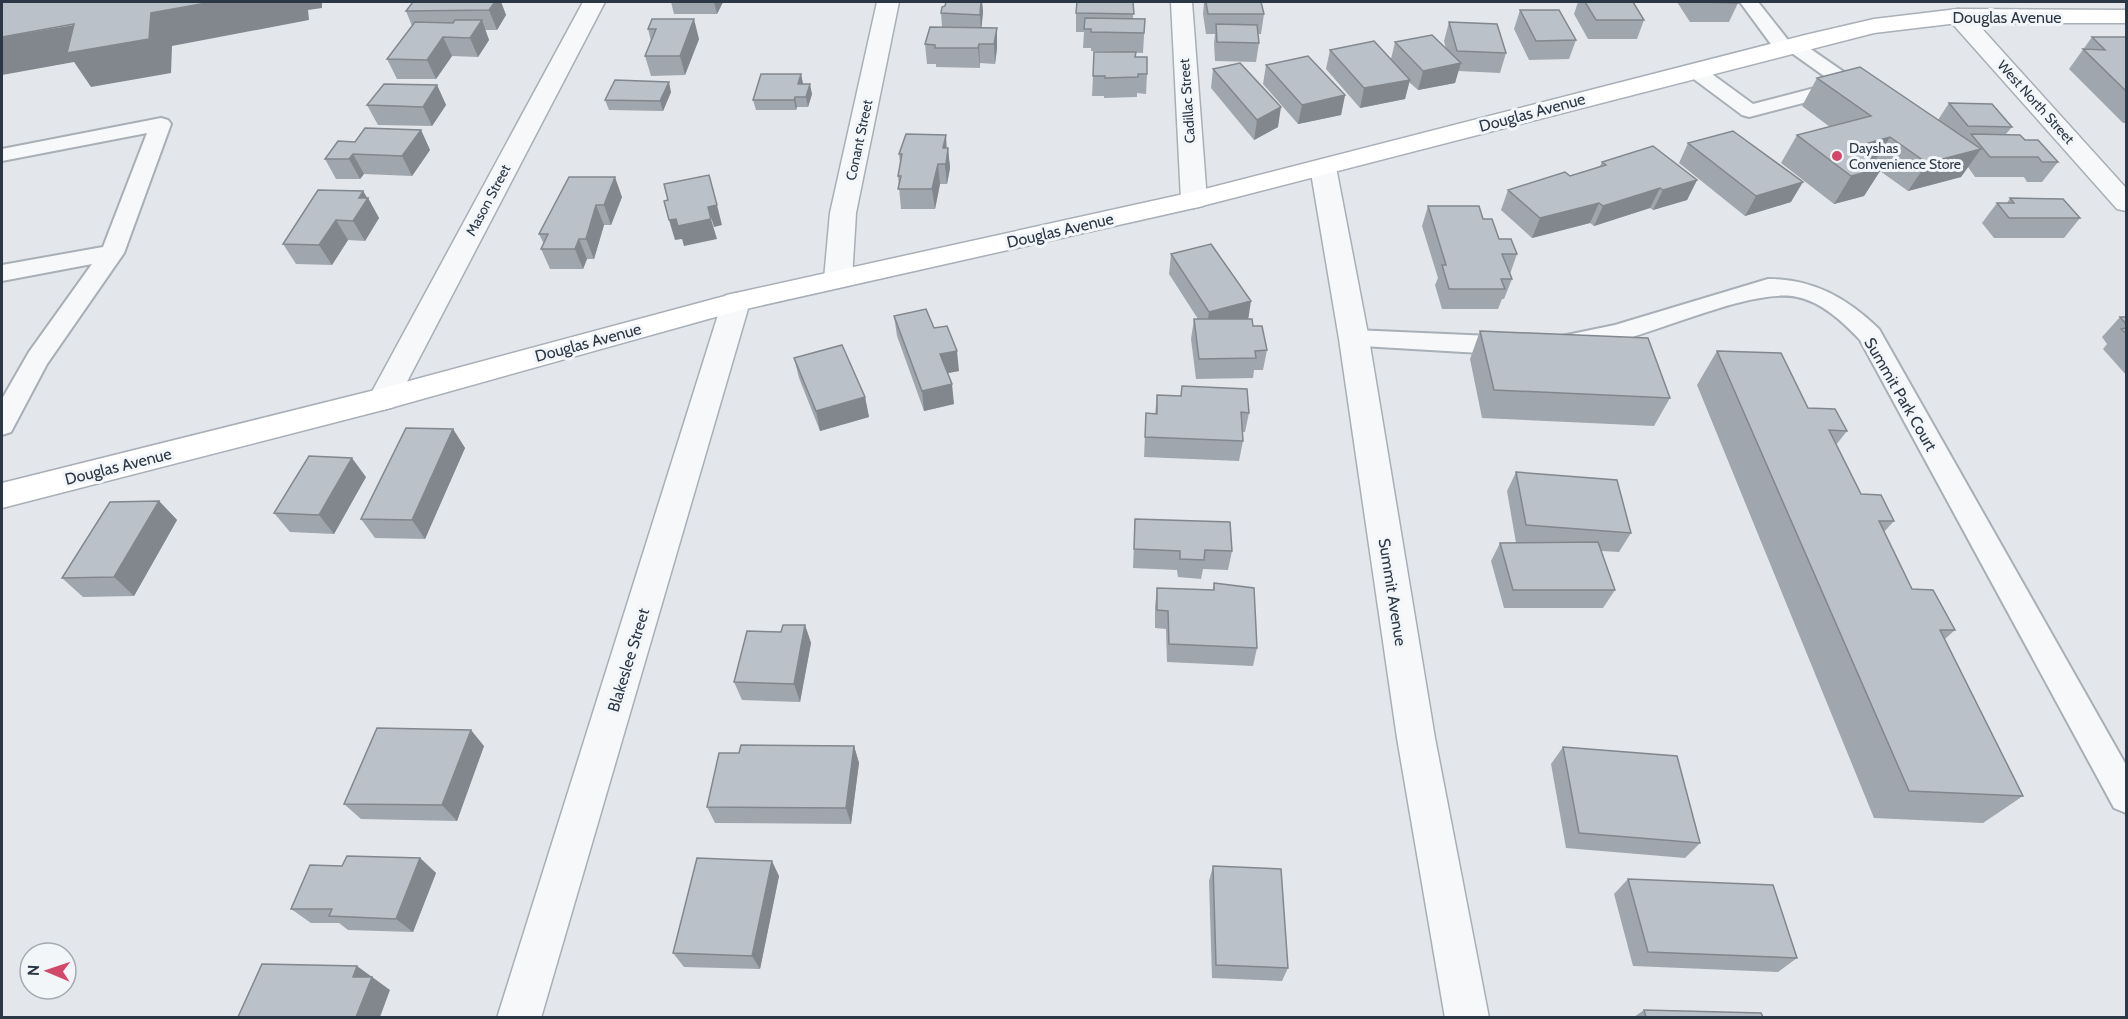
<svg xmlns="http://www.w3.org/2000/svg" width="2128" height="1019" viewBox="0 0 2128 1019" font-family="Cabin,sans-serif">
  <rect width="100%" height="100%" fill="#e3e7ec"/>
  <g fill="none" stroke-linecap="round" stroke-linejoin="round">
    <defs>
      <path id="lane" d="M1740,2h18l30,38 11,1 58,40 3,4 -3,4 -108,28 -7,-2 -55,-41 -3,-4 3,-4h14l52,38 81,-21 -45,-32h-13z
        M161,118l7,2 3,4 -47,129 -77,111 -36,68 -9,3v-36l27,-47 63,-88 -90,17v-16l101,-18 44,-114 -145,28v-12z
        M1768,279c45,0 79,19 111,50l247,436v48l-12,-5 -254,-468c-17,-18 -38,-38 -63,-43 -44,-10 -142,37 -191,47 -15,3 -33,10 -49,5l-4,-6 4,-6 58,-12z
        M1354,330l160,7 9,3 4,6 -4,6 -9,3 -169,-10 -4,-6 4,-6z"/>
      <path id="street" d="M583,2h22l-207,397 -4,8 -11,3 -11,-3 -4,-8z
        M877,2h22l-43,211 -4,66 -4,6 -10,3 -10,-3 -4,-6 6,-66z
        M1171,2h21l15,198 -4,6 -9,2 -9,-2 -4,-6z
        M1958,9l8,2 160,177v23l-9,-2 -167,-188 -3,-5 3,-5z
        M1323,159l9,3 4,5 33,172 66,399 54,280h-44l-48,-280 -58,-399 -29,-172 4,-5z
        M736,293l10,2 4,7 -209,716h-44l225,-716 4,-7z"/>
      <path id="secondary" d="M1958,9l168,1v13h-168l-84,10 -680,175 -457,103 -354,99 -381,98v-25l381,-95 353,-95 457,-101 612,-157 69,-16z"/>
    </defs>
    <use href="#lane" stroke="#a8afb6" stroke-width="4"/>
    <use href="#street" stroke="#a8afb6" stroke-width="3"/>
    <use href="#secondary" stroke="#a8afb6" stroke-width="3"/>
    <use href="#lane" fill="#f6f8fa" fill-rule="evenodd"/>
    <use href="#street" fill="#f6f8fa" fill-rule="evenodd"/>
    <use href="#secondary" fill="#fff" fill-rule="evenodd"/>
  </g>
  <path fill="#a0a6ad" d="M413,2h88l5,13 -9,15h-12l4,10 -11,17 -26,-1 -16,23h-39l-10,-20 25,-33 -6,-15z
    M671,2h52l-6,12h-43z
    M982,2l1,10 -2,16h16v20l-2,16 -15,-1v5l-44,-1v-3h-9l-2,-20 17,-17 -1,-14z
    M1133,2v17h12l-2,34 -52,-2v-3h-8l1,-16h-8v-19z
    M1204,2h57l3,12 -3,20h-3l1,9 -3,19 -41,-1 -1,-18 1,-9h-9l-3,-20z
    M1578,2h55l11,18 -7,19h-49l-14,-25z
    M1677,2h61v1l-9,19h-39z
    M1520,10l56,30 -7,19 -40,1 -15,-31z
    M652,19l47,20 -14,36 -34,1 -6,-20 6,-15 -3,-12z
    M1449,22l57,31 -6,20 -42,-2 -3,12 -37,7 -9,-8 -4,17 -45,9 -34,-39 4,-19 61,9 4,-17 51,7 -2,-8z
    M2092,37h35v86h-4l-54,-54z
    M1136,57l11,17 -1,20 -9,-1v4l-33,1v-2h-12l1,-20z
    M1266,65l79,30 -4,20 -43,9 -35,-40z
    M1213,69l65,58 -24,13 -43,-52z
    M801,74l2,10 9,10 -4,13h-11l-1,3h-40l-3,-10z
    M1817,78l121,42 11,-17 63,24 -6,7 19,6 33,22 -16,20h-15l-3,-5h-49l-7,-10 -7,10 -53,14 -28,-20 -16,25 -30,8 -53,-41 16,-28 33,-8 -28,-21z
    M437,85l9,20 -14,21 -54,-1 -11,-20z
    M671,92l-8,19 -54,-1 -4,-10z
    M421,130l9,20 -18,26 -48,-2 -4,5h-24l-11,-20 30,-17z
    M1688,143l103,59 -46,14 -66,-53z
    M948,148l2,20 -3,16h-7l-5,25h-34l-3,-33 2,-13 -1,-9z
    M1602,162l95,18 -10,20 -34,10 -3,-2 -56,18 -4,-3 -58,15 -31,-28 7,-20 62,-14 30,-10z
    M569,177l53,20 -11,28h-7l-10,34h-7l-4,10h-33l-9,-20 3,-5 -5,-10z
    M363,191l4,7h1l11,20 -14,23 -17,-1 -16,25 -36,-1 -13,-20z
    M2010,198l70,20 -16,20h-70l-12,-15 15,-20h10z
    M1428,206l55,13 16,20 18,15 -7,20 2,5 -8,20h-2l-4,10h-56l-7,-24 3,-7 -16,-52z
    M1171,254l77,65 19,31 -4,20h-9l-1,8 -57,1 -5,-40 3,-20h4l-29,-45z
    M894,316l40,12 25,43 -12,2 7,31 -30,7 -27,-75z
    M2120,317h7v59l-24,-27 4,-5 -5,-7z
    M1480,331l190,67 -16,28 -172,-8 -12,-59z
    M1717,351l91,57 39,23 -11,14 25,49 33,27 -10,11 28,57 43,41 -10,9 78,157 -40,27 -109,-5 -177,-433z
    M794,358l71,39 4,20 -49,14 -21,-53z
    M1182,386l67,27 -4,19h-3l1,9 -4,20 -95,-4 2,-44 9,1 2,-19 24,1z
    M453,429l12,19 -40,91 -50,-1 -14,-19z
    M1516,472l115,61 -12,19 -18,-1 14,39 -12,18h-99l-13,-47 9,-18h16l-9,-52z
    M366,477l-32,57 -44,-2 -16,-19z
    M159,501l18,19 -43,76 -51,1 -21,-19z
    M1135,519l97,32 -4,19 -25,-1 -2,10 -23,-2 -1,-7 -44,-2z
    M1214,583l43,65 -4,18 -86,-4 -1,-33 -11,-1v-21l2,-19 56,2z
    M805,625l6,18 -11,59 -58,-2 -8,-18 47,-50z
    M484,746l-27,75 -96,-2 -17,-15z
    M854,746l5,17 -8,61 -136,-1 -8,-16 32,-54z
    M1563,747l137,96 -15,15 -119,-10 -15,-84z
    M420,858l16,15 -23,59 -65,-2 -9,-7h-28l-20,-14 51,-43z
    M1213,866l75,102 -6,13 -70,-3 -3,-97z
    M779,876l-19,93 -76,-2 -11,-14z
    M1628,879l169,79 -19,14 -145,-6 -19,-72z
    M1644,1010l119,7h-129z"/>
  <path fill="#82878d" d="M212,2h110v6l-14,2 1,10 -137,26 -1,27 -80,14 -17,-25 -72,13v-38z
    M495,2h6l5,13 -9,15 -8,-20z
    M714,2h9l-6,12z
    M981,2h1l1,10 -2,22 -1,-19z
    M694,19l5,20 -14,36 -5,-19z
    M482,20l7,20 -11,17 -8,-19z
    M997,28v20l-2,16 -1,-20z
    M443,37l9,19 -16,23 -9,-19z
    M979,44l1,19v5l-2,-20z
    M1461,63l-6,20 -37,7 5,-19z
    M801,74l2,10h-5z
    M1410,80l-5,19 -45,9 4,-20z
    M669,82l2,10 -8,19 -3,-10z
    M810,84l2,10 -4,13 -2,-10z
    M437,85l9,20 -14,21 -9,-19z
    M1345,95l-4,20 -43,9 4,-19z
    M795,97l2,10 -1,3 -2,-10z
    M1281,107l-3,20 -24,13 3,-20z
    M421,130l9,20 -18,26 -10,-20z
    M946,135l1,18 1,-5 2,20 -3,16 -4,-36z
    M1890,137l-18,28 -18,-18z
    M1981,149l-20,28 -53,14 19,-28z
    M353,154l11,20 -4,5 -11,-20z
    M938,164l2,20 -5,25 -3,-20z
    M1882,168l-18,28 -30,8 17,-28z
    M615,177l7,20 -11,28 -7,-20z
    M1697,180l-10,20 -34,10 10,-20z
    M1803,182l-12,20 -46,14 11,-20z
    M1660,188l-10,20 -56,18 9,-20z
    M363,191l5,8v-1l11,20 -14,23 -12,-20 6,-23z
    M1599,203l-9,20 -58,15 8,-20z
    M596,205l8,20 -10,34 -8,-20z
    M717,205l5,20 -8,2 -6,-20z
    M676,219h35l6,20 -33,7 -2,-7 -7,1 -6,-20z
    M336,220l12,20 -16,25 -13,-20z
    M579,239l8,20 -4,10 -8,-20z
    M1251,301l-3,20 -42,11 3,-20z
    M957,351l2,20 -16,3 -3,-20z
    M952,384l2,20 -30,7 -2,-20z
    M865,397l4,20 -49,14 -4,-20z
    M453,429l12,19 -40,91 -13,-19z
    M352,458l14,19 -32,57 -15,-19z
    M159,501l18,19 -43,76 -20,-19z
    M805,625l6,18 -11,59 -6,-18z
    M471,730l13,16 -27,75 -15,-16z
    M854,746l5,17 -8,61 -5,-16z
    M420,858l16,15 -23,59 -17,-13z
    M772,861l7,15 -19,93 -8,-13z
    M357,966l33,24 -10,27h-24l-3,-40z"/>
  <path fill="#bac1c9" stroke="#82878d" stroke-width="1.5" d="M2,2h210l-61,11 -2,26 -82,14 7,-29 -72,13z
    M413,2h82l-6,8 -83,1z
    M946,2h35l-1,13 -39,-2 1,-6 3,-1z
    M1077,2h56l1,12 -58,-1z
    M1206,2h55l3,12h-56z
    M1585,2h48l11,18h-48z
    M1697,2h41v1l-40,-1z
    M1520,10h39l17,30 -40,1z
    M1085,18l60,1 -1,14 -53,-1v-3h-7z
    M652,19h42l-14,37h-35l11,-27h-8z
    M455,20h27l-12,18 -27,-1 -16,23 -40,-1 28,-37 38,1z
    M1449,22l48,2 9,29 -49,-2z
    M1216,24l41,1 2,18 -42,-1z
    M930,27l67,1 -3,16h-15l-1,4h-43v-3l-10,-1z
    M1432,35l29,28 -38,8 -28,-29z
    M2092,37h35v55l-44,-43 22,1z
    M1374,41l36,39 -46,8 -34,-38z
    M1094,52h42l-1,5h12v17h-9v3l-33,1v-2h-12z
    M1308,56l37,39 -43,10 -36,-40z
    M1240,63l41,44 -24,13 -44,-51z
    M1860,67l121,82 -54,14 -37,-26 -36,10 28,21 -31,8 -54,-41 74,-19 -54,-38z
    M761,74h40l-3,10h12l-4,13h-11l-1,3h-41z
    M615,80l54,2 -9,19 -55,-1z
    M384,84l53,1 -14,22 -56,-2z
    M1949,103l43,1 20,23 -44,-1z
    M365,128l56,2 -19,26 -49,-2 -4,5h-24l13,-18 17,1z
    M1733,131l70,51 -47,14 -68,-53z
    M906,134l40,1 -3,13h5l-2,16h-8l-6,25h-34l3,-13h-3l4,-22h-3z
    M1971,134l49,1 5,5h13l20,22h-16l-4,-5h-48z
    M1653,146l44,34 -34,10 -3,-2 -57,18 -4,-3 -59,15 -32,-28 57,-18 5,4 36,-11 -4,-3z
    M709,175l8,30 -9,2 3,12 -33,7 -2,-7 -7,1 -5,-19 4,-1 -4,-16z
    M569,177h46l-11,28h-8l-10,34h-7l-4,10h-34l7,-15h-9z
    M318,190l45,1 -4,7h9l-15,23 -17,-1 -17,25 -36,-1z
    M2010,198l53,1 17,19h-71l-12,-15h17z
    M1428,206h51l4,13h9l7,20h12l6,15h-15l10,25h-11l4,10h-56l-7,-24h4z
    M1211,244l40,57 -42,11 -38,-58z
    M926,309l8,19 13,-2 10,25 -17,3 12,30 -30,7 -28,-75z
    M2120,317h7v8z
    M1194,319h58l1,7h9l5,24 -12,1 1,7 -57,1z
    M2127,328v6l-6,-5z
    M1480,331l168,7 22,60 -176,-8z
    M842,345l23,52 -49,14 -22,-53z
    M1717,351l64,2 27,55 27,1 12,22 -18,-1 32,64 20,1 13,26h-15l33,68 21,1 22,40h-15l83,166 -114,-5z
    M1182,386l65,3 2,24 -8,-1 2,29 -98,-4 1,-24 11,1v-19l24,1z
    M406,428l47,1 -41,91 -51,-1z
    M309,456l43,2 -33,57 -45,-2z
    M1516,472l101,8 14,53 -105,-8z
    M159,501l-45,76 -52,1 48,-76z
    M1135,519l95,3 2,29 -27,-1 -1,10 -24,-1v-8l-46,-2z
    M1598,542l17,48h-102l-13,-47z
    M1214,583l40,5 3,60 -88,-4 -1,-33 -11,-1v-22l57,2z
    M783,625h22l-11,59 -60,-2 13,-51 34,1z
    M377,728l94,2 -29,75 -98,-1z
    M741,745l113,1 -8,62 -139,-1 12,-54h20z
    M1563,747l114,9 23,87 -121,-10z
    M347,856l73,2 -24,61 -67,-3 3,-7h-41l19,-44 32,1z
    M697,858l75,3 -20,95 -79,-3z
    M1213,866l68,3 7,99 -72,-3z
    M1628,879l145,6 24,73 -149,-6z
    M262,964l95,2 -4,11h19l-16,40h-118z
    M1644,1010l117,3 2,4h-117z"/>
  <circle fill="#d1486a" stroke="#f3f6f9" stroke-width="2" cx="1837" cy="156" r="6"/>
  <g text-anchor="middle" stroke-width="6" stroke-linejoin="round" paint-order="stroke">
    <g font-size="14" fill="#2b3744" stroke="#f3f6f9">
      <text transform="translate(1187 101) rotate(-94)" y="5">Cadillac Street</text>
      <text transform="translate(2036 102) rotate(48)" y="5">West North Street</text>
      <text transform="translate(859 140) rotate(-78)" y="5">Conant Street</text>
      <text transform="translate(488 200) rotate(-62)" y="5">Mason Street</text>
    </g>
    <g font-size="14" fill="#2b3744" stroke="#f3f6f9" text-anchor="start">
      <text x="1849" y="153">Dayshas<tspan x="1849" dy="16">Convenience Store</tspan></text>
    </g>
    <g font-size="16" fill="#2b3744" stroke="#f3f6f9">
      <text x="2007" y="23">Douglas Avenue</text>
      <text transform="translate(1532 112) rotate(-15)" y="6">Douglas Avenue</text>
      <text transform="translate(1060 230) rotate(-13)" y="6">Douglas Avenue</text>
      <text transform="translate(588 342) rotate(-15)" y="6">Douglas Avenue</text>
      <text transform="translate(1901 394) rotate(60)" y="6">Summit Park Court</text>
      <text transform="translate(118 466) rotate(-14)" y="6">Douglas Avenue</text>
      <text transform="translate(1393 592) rotate(81)" y="6">Summit Avenue</text>
      <text transform="translate(628 660) rotate(-73)" y="6">Blakeslee Street</text>
    </g>
  </g>
  <rect width="2128" height="1019" fill="none" stroke="#2b3744" stroke-width="6"/>
  <g transform="translate(48 971) rotate(272)"><circle r="28" fill="#f3f6f9" stroke="#a3aab1" stroke-width="1.5"/>
  <path d="M0-4.5L10 22L0 15L-10 22Z" fill="#d1486a"/>
  <text y="-9" font-size="16" font-weight="bold" text-anchor="middle" fill="#2b3744">N</text>
  </g>
</svg>
